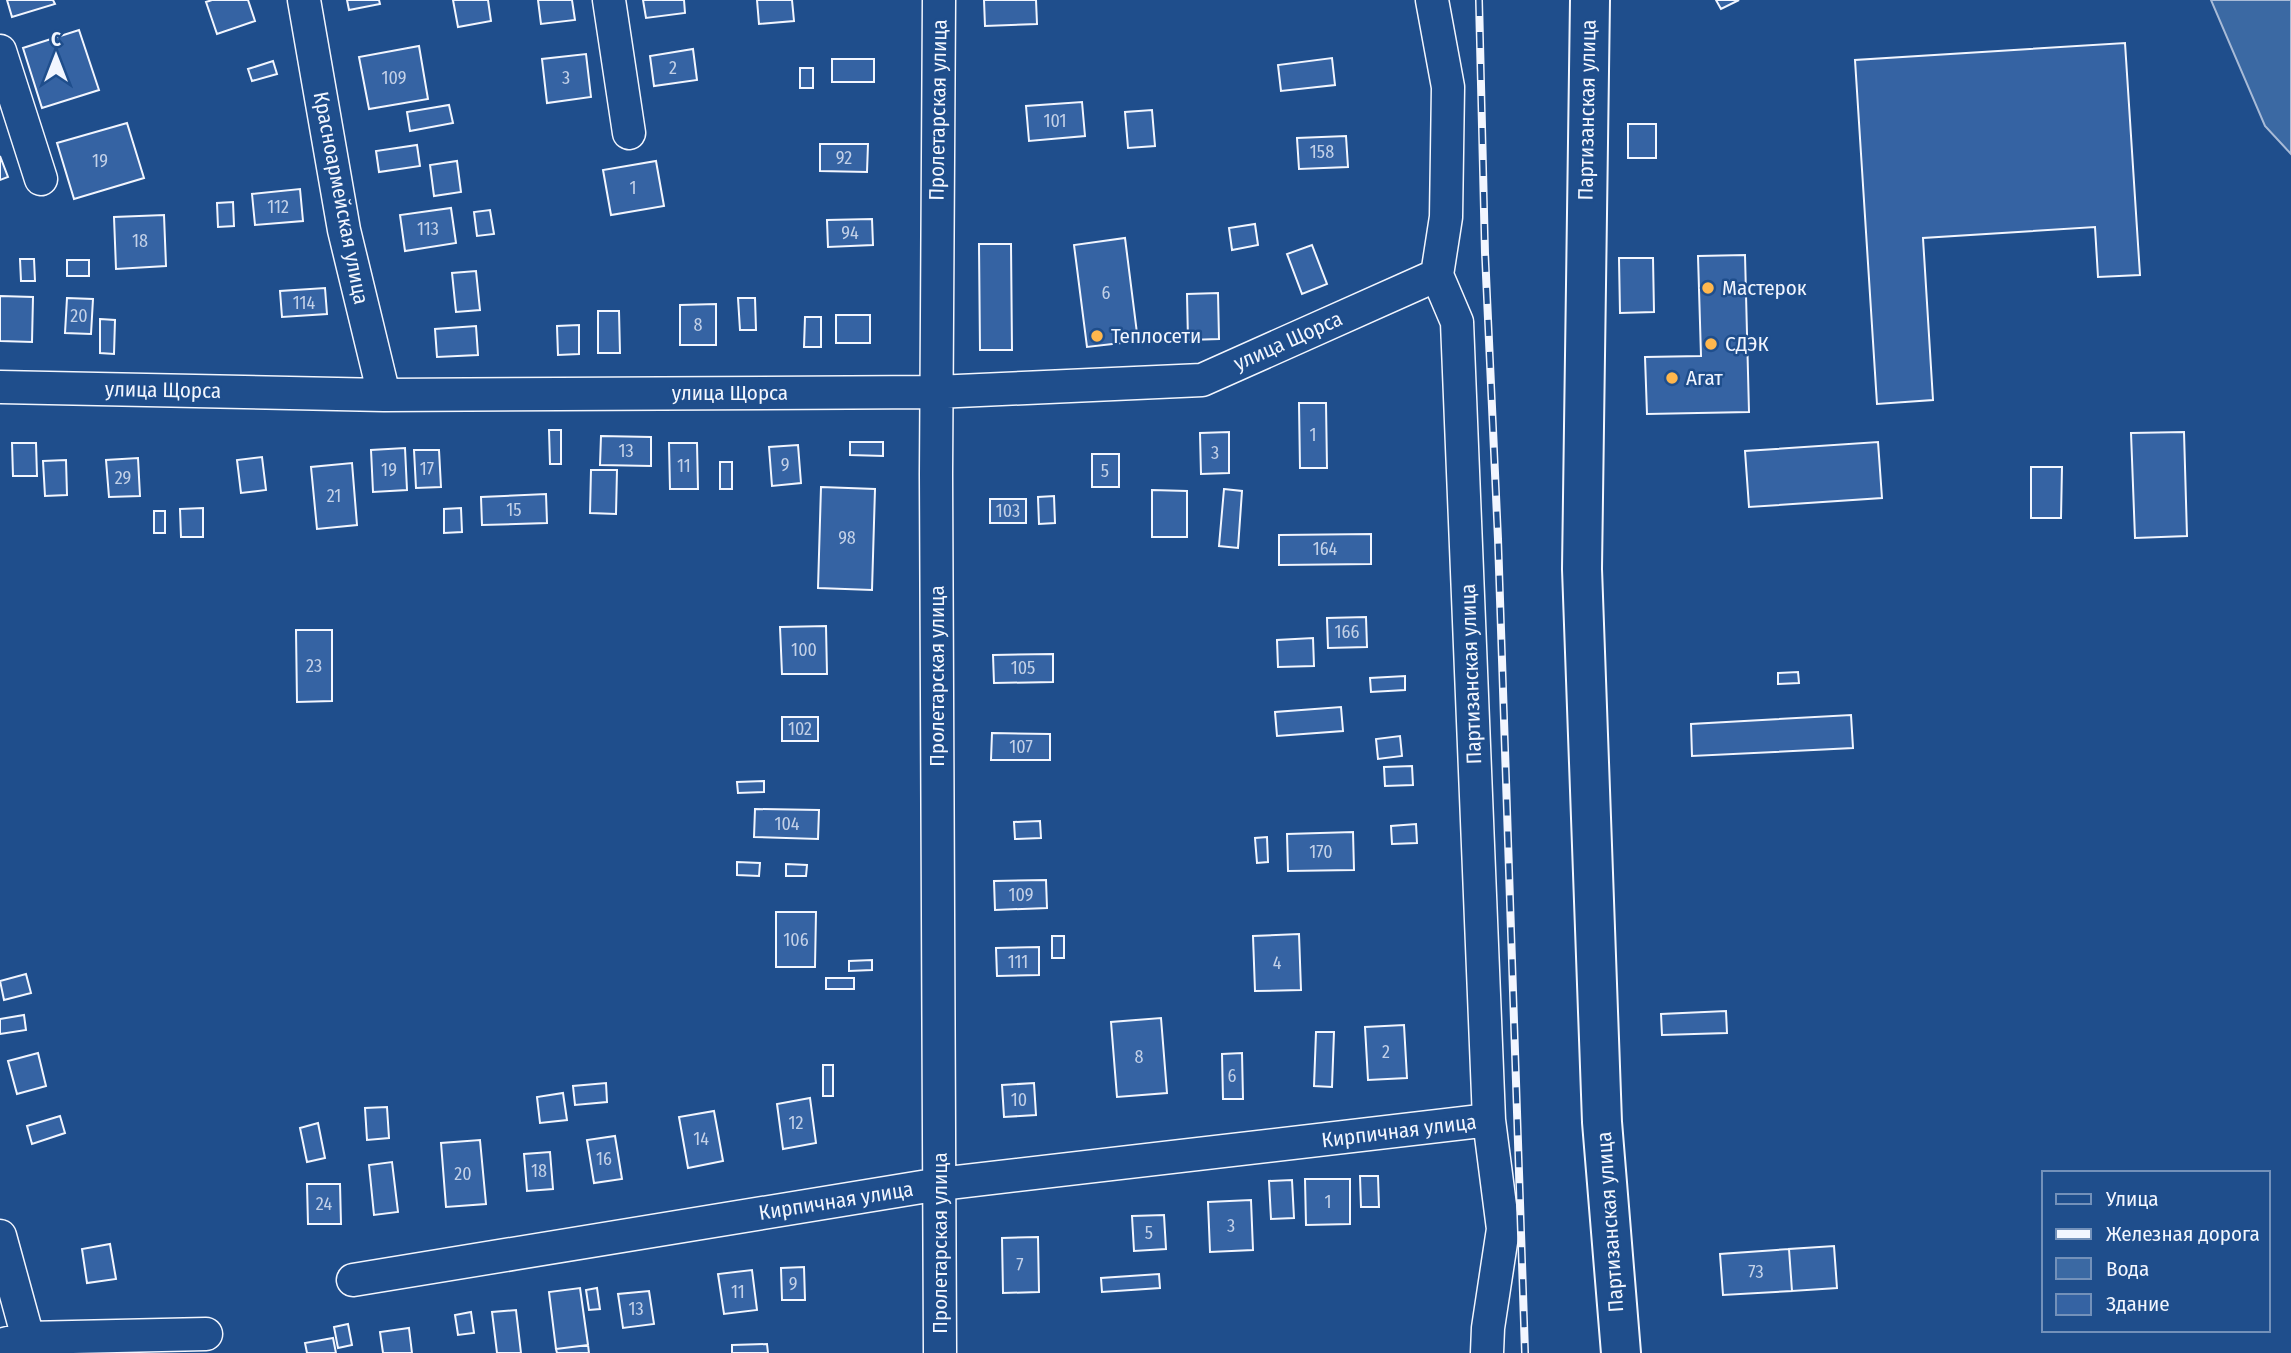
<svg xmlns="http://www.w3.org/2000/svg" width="2291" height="1353" viewBox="0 0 2291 1353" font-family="'Fira Sans Condensed',sans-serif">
  <rect width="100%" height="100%" fill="#1f4e8c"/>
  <path fill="#3b69a3" stroke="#a8bbd7" stroke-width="2" d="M2211,0h80v154l-26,-28z"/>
  <path fill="#3563a3" stroke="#f2f6ff" stroke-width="2" d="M7,0h46l2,4 -43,13z
    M212,0h36l7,21 -38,13 -11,-32z
    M347,0h32l1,4 -31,6z
    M453,0h35l3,21 -33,6z
    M538,0h34l3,20 -34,4z
    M643,0h41l1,13 -39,5z
    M757,0h35l2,21 -35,3z
    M984,0h52l1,24 -52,2z
    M1716,0h23l-18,9z
    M79,30l20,60 -57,18 -19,-60z
    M2125,43l15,232 -42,2 -3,-50 -172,11 10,162 -56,4 -22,-344z
    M419,46l9,53 -59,10 -10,-52z
    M693,49l4,31 -43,6 -4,-30z
    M586,54l5,43 -44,6 -5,-44z
    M1332,58l3,27 -54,6 -3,-26z
    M832,59h42v23h-42z
    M273,61l4,13 -25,7 -4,-12z
    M800,68h13v20h-13z
    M1082,102l3,34 -56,5 -3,-35z
    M449,105l4,18 -43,8 -3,-19z
    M1152,110l3,36 -27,2 -3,-36z
    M127,123l17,55 -70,21 -17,-56z
    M1628,124h28v34h-28z
    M1346,136l2,31 -49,2 -2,-31z
    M820,144h48l-1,28 -47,-1z
    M417,145l3,21 -41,6 -3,-21z
    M0,156l8,21 -8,3z
    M457,161l4,31 -27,4 -4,-31z
    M656,161l8,45 -53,9 -8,-45z
    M300,189l3,32 -48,4 -3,-31z
    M233,202l1,24 -16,1 -1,-24z
    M451,208l5,35 -51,8 -5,-36z
    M490,210l4,24 -17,2 -3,-24z
    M164,215l2,51 -50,3 -2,-52z
    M872,219l1,26 -45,2 -1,-27z
    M1255,224l3,21 -26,5 -3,-22z
    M1125,238l13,103 -51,6 -13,-102z
    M979,244h32l1,106h-32z
    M1312,245l15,39 -25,10 -15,-40z
    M1745,255l4,157 -102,2 -2,-57 56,-1 -3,-100z
    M1619,258h34l1,54 -34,1z
    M20,259h14l1,22h-14z
    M67,260h22v16h-22z
    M476,271l4,39 -24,2 -4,-39z
    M325,288l2,26 -45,3 -2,-26z
    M1218,293l1,46 -31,1 -1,-46z
    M0,296l33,1 -1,45 -32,-1z
    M67,298l26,1 -2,35 -26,-1z
    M738,298h17l1,32h-16z
    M716,304v41h-36v-40z
    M598,311h21l1,42h-22z
    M836,315h34v28h-34z
    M805,317h16v30h-17z
    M100,319l15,1 -1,34 -14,-1z
    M579,325v29l-21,1 -1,-29z
    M476,326l2,29 -41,2 -2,-28z
    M1299,403h27l1,65h-27z
    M549,430h12v34h-11z
    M1229,432v41l-28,1 -1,-41z
    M2184,432l3,104 -52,2 -4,-105z
    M601,436l50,1v29l-51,-1z
    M850,442h33v14l-33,-1z
    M1878,442l4,56 -133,9 -4,-56z
    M12,443h24l1,33h-24z
    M669,443h28l1,46h-28z
    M798,445l3,38 -29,3 -3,-39z
    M405,448l2,42 -34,2 -2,-42z
    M414,450h25l2,37 -25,1z
    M1092,454h27v33h-27z
    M262,457l4,33 -25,3 -4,-33z
    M138,458l2,38 -31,1 -3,-37z
    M66,460l1,35 -22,1 -2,-35z
    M720,462h12v27h-12z
    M352,463l5,62 -40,4 -6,-62z
    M2031,467h31l-1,51h-30z
    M591,470h26l-1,44 -26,-1z
    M821,487l54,2 -3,101 -54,-2z
    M1224,489l18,2 -4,57 -19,-2z
    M1152,490l35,1v46h-35z
    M546,494l1,29 -65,2 -1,-28z
    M1054,496l1,27 -16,1 -1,-27z
    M990,499h36v24h-36z
    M203,508v29h-22l-1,-28z
    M461,508l1,24 -18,1v-24z
    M154,511h11v22h-11z
    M1371,534v30l-92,1v-30z
    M1366,617l1,30 -39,1 -1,-30z
    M826,626l1,48h-45l-2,-47z
    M296,630h36v71l-35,1z
    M1313,638l1,28 -36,1 -1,-27z
    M1053,654v28l-59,1 -1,-28z
    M1798,672l1,11 -21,1v-11z
    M1405,676v14l-34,2 -1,-14z
    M1341,707l2,24 -66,5 -2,-24z
    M1851,715l2,33 -161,8 -1,-32z
    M782,717h36v24h-36z
    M992,733l58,1v26h-59z
    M1400,736l2,20 -24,3 -2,-20z
    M1412,766l1,19 -28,1 -1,-19z
    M764,781v11l-26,1 -1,-11z
    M755,809l64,1 -1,29 -64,-2z
    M1040,821l1,17 -26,1 -1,-17z
    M1416,824l1,19 -25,1 -1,-18z
    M1353,832l1,38 -66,1 -1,-37z
    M1267,837l1,25 -11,1 -2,-25z
    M737,862l23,1 -1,13 -22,-1z
    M786,864l21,1 -1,11h-20z
    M1046,880l1,28 -52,2 -1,-29z
    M776,912h40l-1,55h-39z
    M1299,934l2,56 -46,1 -2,-55z
    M1052,936h12v22h-12z
    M1039,947v28l-42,1 -1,-28z
    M872,960v10l-23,1v-10z
    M26,974l5,19 -27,7 -4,-19z
    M826,978h28v11h-28z
    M1726,1011l1,22 -65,2 -1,-21z
    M24,1015l2,15 -26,4v-15z
    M1161,1018l6,75 -50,4 -6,-75z
    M1404,1025l3,53 -39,2 -3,-53z
    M1316,1032h18l-2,55 -18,-1z
    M38,1053l8,33 -29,8 -9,-33z
    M1242,1053l1,46h-20l-1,-45z
    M823,1065h10v31h-10z
    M606,1083l1,19 -32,3 -2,-19z
    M1034,1083l2,32 -32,2 -2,-32z
    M563,1093l4,27 -27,3 -3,-26z
    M810,1098l6,45 -33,6 -6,-45z
    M387,1107l2,31 -22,2 -2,-32z
    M714,1111l9,50 -35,7 -9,-51z
    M60,1116l5,17 -33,11 -5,-18z
    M318,1123l7,35 -18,4 -7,-34z
    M615,1136l7,43 -28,4 -7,-43z
    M480,1140l6,64 -40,3 -5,-64z
    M550,1152l3,37 -26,2 -3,-37z
    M392,1162l6,50 -24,3 -5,-50z
    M1360,1176h18l1,31h-18z
    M1305,1179h45v45l-44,1z
    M1292,1180l2,38 -23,1 -2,-38z
    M307,1184h33l1,40h-33z
    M1251,1200l2,50 -43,2 -2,-50z
    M1164,1215l2,34 -32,2 -2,-35z
    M1038,1237l1,55 -36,1 -1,-55z
    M110,1244l6,35 -29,4 -5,-34z
    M1834,1246l3,42 -45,3 -3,-42z
    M1789,1249l3,42 -69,4 -3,-41z
    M804,1267l1,33h-23l-1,-32z
    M752,1270l5,40 -33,4 -6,-40z
    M1159,1274l1,14 -58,4 -1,-14z
    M580,1288l8,57 -32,4 -7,-57z
    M597,1288l3,21 -11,1 -3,-20z
    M649,1291l5,33 -31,4 -5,-34z
    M516,1310l5,43h-24l-5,-41z
    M471,1312l3,21 -16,2 -3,-20z
    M348,1324l4,21 -14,3 -4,-21z
    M409,1328l3,25h-29l-3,-21z
    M333,1338l3,15h-29l-2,-10z
    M767,1344l1,9h-36v-8z
    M588,1345l1,8h-32l-1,-4z"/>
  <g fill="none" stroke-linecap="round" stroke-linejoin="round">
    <defs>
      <path id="minor" d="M304,0l40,230 40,165
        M609,0l20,133
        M939,0l-3,474 4,879
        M1432,0l16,87 -2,130 -9,58 20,47 32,798 14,109 -15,99 -1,25
        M0,51l41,128
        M0,387l384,8 552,-3 266,-12 235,-105
        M0,1236l28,102 11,15
        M353,1280l587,-96 549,-64
        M0,1345l28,-7 178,-4"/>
      <path id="major" d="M1590,0l-8,569 20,553 19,231"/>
    </defs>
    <use href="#minor" stroke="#f2f6ff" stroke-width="35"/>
    <use href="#major" stroke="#f2f6ff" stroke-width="42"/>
    <use href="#minor" stroke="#1f4e8c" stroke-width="32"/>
    <use href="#major" stroke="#1f4e8c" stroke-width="38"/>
    <defs>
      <path id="rail" d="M1479,0l6,253 13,286 27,814"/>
    </defs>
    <use href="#rail" stroke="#f2f6ff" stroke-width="8"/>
    <use href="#rail" stroke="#1f4e8c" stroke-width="5" stroke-dasharray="16" stroke-linecap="butt"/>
  </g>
  <g fill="#ffb74d" stroke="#1f4e8c" stroke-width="2.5">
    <circle cx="1708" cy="288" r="7"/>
    <circle cx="1097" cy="336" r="7"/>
    <circle cx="1711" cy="344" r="7"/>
    <circle cx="1672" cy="378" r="7"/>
  </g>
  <g text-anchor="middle" stroke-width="5" stroke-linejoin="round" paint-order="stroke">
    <g font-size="18" fill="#c3d1e8">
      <text x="673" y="74">2</text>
      <text x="394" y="84">109</text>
      <text x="566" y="84">3</text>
      <text x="1055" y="127">101</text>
      <text x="1322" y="158">158</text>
      <text x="844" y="164">92</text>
      <text x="100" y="167">19</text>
      <text x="633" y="194">1</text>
      <text x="278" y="213">112</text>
      <text x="428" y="235">113</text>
      <text x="850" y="239">94</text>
      <text x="140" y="247">18</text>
      <text x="1106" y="299">6</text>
      <text x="304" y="309">114</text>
      <text x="79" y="322">20</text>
      <text x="698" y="331">8</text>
      <text x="1313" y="441">1</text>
      <text x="626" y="457">13</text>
      <text x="1215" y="459">3</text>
      <text x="785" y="471">9</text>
      <text x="684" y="472">11</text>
      <text x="427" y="475">17</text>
      <text x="389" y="476">19</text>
      <text x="1105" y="477">5</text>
      <text x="123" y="484">29</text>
      <text x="334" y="502">21</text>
      <text x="514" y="516">15</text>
      <text x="1008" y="517">103</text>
      <text x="847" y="544">98</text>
      <text x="1325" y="555">164</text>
      <text x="1347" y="638">166</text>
      <text x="804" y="656">100</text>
      <text x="314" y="672">23</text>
      <text x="1023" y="674">105</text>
      <text x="800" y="735">102</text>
      <text x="1021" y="753">107</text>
      <text x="787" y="830">104</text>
      <text x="1321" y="858">170</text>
      <text x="1021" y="901">109</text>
      <text x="796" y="946">106</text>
      <text x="1018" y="968">111</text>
      <text x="1277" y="969">4</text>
      <text x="1386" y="1058">2</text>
      <text x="1139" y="1063">8</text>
      <text x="1232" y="1082">6</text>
      <text x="1019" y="1106">10</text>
      <text x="796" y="1129">12</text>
      <text x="701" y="1145">14</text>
      <text x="604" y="1165">16</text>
      <text x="539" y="1177">18</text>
      <text x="463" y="1180">20</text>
      <text x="1328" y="1208">1</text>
      <text x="324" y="1210">24</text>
      <text x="1231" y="1232">3</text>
      <text x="1149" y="1239">5</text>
      <text x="1020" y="1271">7</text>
      <text x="1756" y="1278">73</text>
      <text x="793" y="1290">9</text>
      <text x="738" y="1298">11</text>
      <text x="636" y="1315">13</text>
    </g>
    <g font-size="21" fill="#f2f6ff" stroke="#1f4e8c">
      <text transform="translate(938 110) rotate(-89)" y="7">Пролетарская улица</text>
      <text transform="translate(1587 110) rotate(-89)" y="7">Партизанская улица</text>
      <text transform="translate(341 198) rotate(79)" y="7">Красноармейская улица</text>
      <text transform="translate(1288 341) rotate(-24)" y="7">улица Щорса</text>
      <text transform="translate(163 390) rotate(1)" y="7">улица Щорса</text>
      <text x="730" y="400">улица Щорса</text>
      <text transform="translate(1471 674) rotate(-92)" y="7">Партизанская улица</text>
      <text transform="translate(937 676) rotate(-90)" y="7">Пролетарская улица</text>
      <text transform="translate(1399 1131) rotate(-7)" y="7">Кирпичная улица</text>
      <text transform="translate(836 1201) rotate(-9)" y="7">Кирпичная улица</text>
      <text transform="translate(1610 1222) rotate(-94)" y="7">Партизанская улица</text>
      <text transform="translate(940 1243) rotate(-90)" y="7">Пролетарская улица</text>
    </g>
    <g font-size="21" fill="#f2f6ff" stroke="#1f4e8c" text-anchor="start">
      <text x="1722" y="295">Мастерок</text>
      <text x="1111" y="343">Теплосети</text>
      <text x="1725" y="351">СДЭК</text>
      <text x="1686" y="385">Агат</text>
    </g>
  </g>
  <rect x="2042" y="1171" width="228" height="161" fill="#1f4e8c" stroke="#7391ba" stroke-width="2"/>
  <rect x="2056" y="1194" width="35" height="10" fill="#1f4e8c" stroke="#7391ba" stroke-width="2"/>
  <text x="2106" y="1206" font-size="21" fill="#f2f6ff">Улица</text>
  <rect x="2056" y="1229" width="35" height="10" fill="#f2f6ff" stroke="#7391ba" stroke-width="2"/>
  <text x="2106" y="1241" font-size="21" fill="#f2f6ff">Железная дорога</text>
  <rect x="2056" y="1258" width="35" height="21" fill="#3b69a3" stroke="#7391ba" stroke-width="2"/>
  <text x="2106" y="1276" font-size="21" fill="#f2f6ff">Вода</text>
  <rect x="2056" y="1294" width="35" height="21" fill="#3563a3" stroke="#7391ba" stroke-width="2"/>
  <text x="2106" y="1311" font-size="21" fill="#f2f6ff">Здание</text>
  <g transform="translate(56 56)" stroke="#1f4e8c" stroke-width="5" paint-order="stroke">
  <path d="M0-5L12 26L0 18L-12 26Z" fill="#f2f6ff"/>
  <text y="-10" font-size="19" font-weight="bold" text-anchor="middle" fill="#f2f6ff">С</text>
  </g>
</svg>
